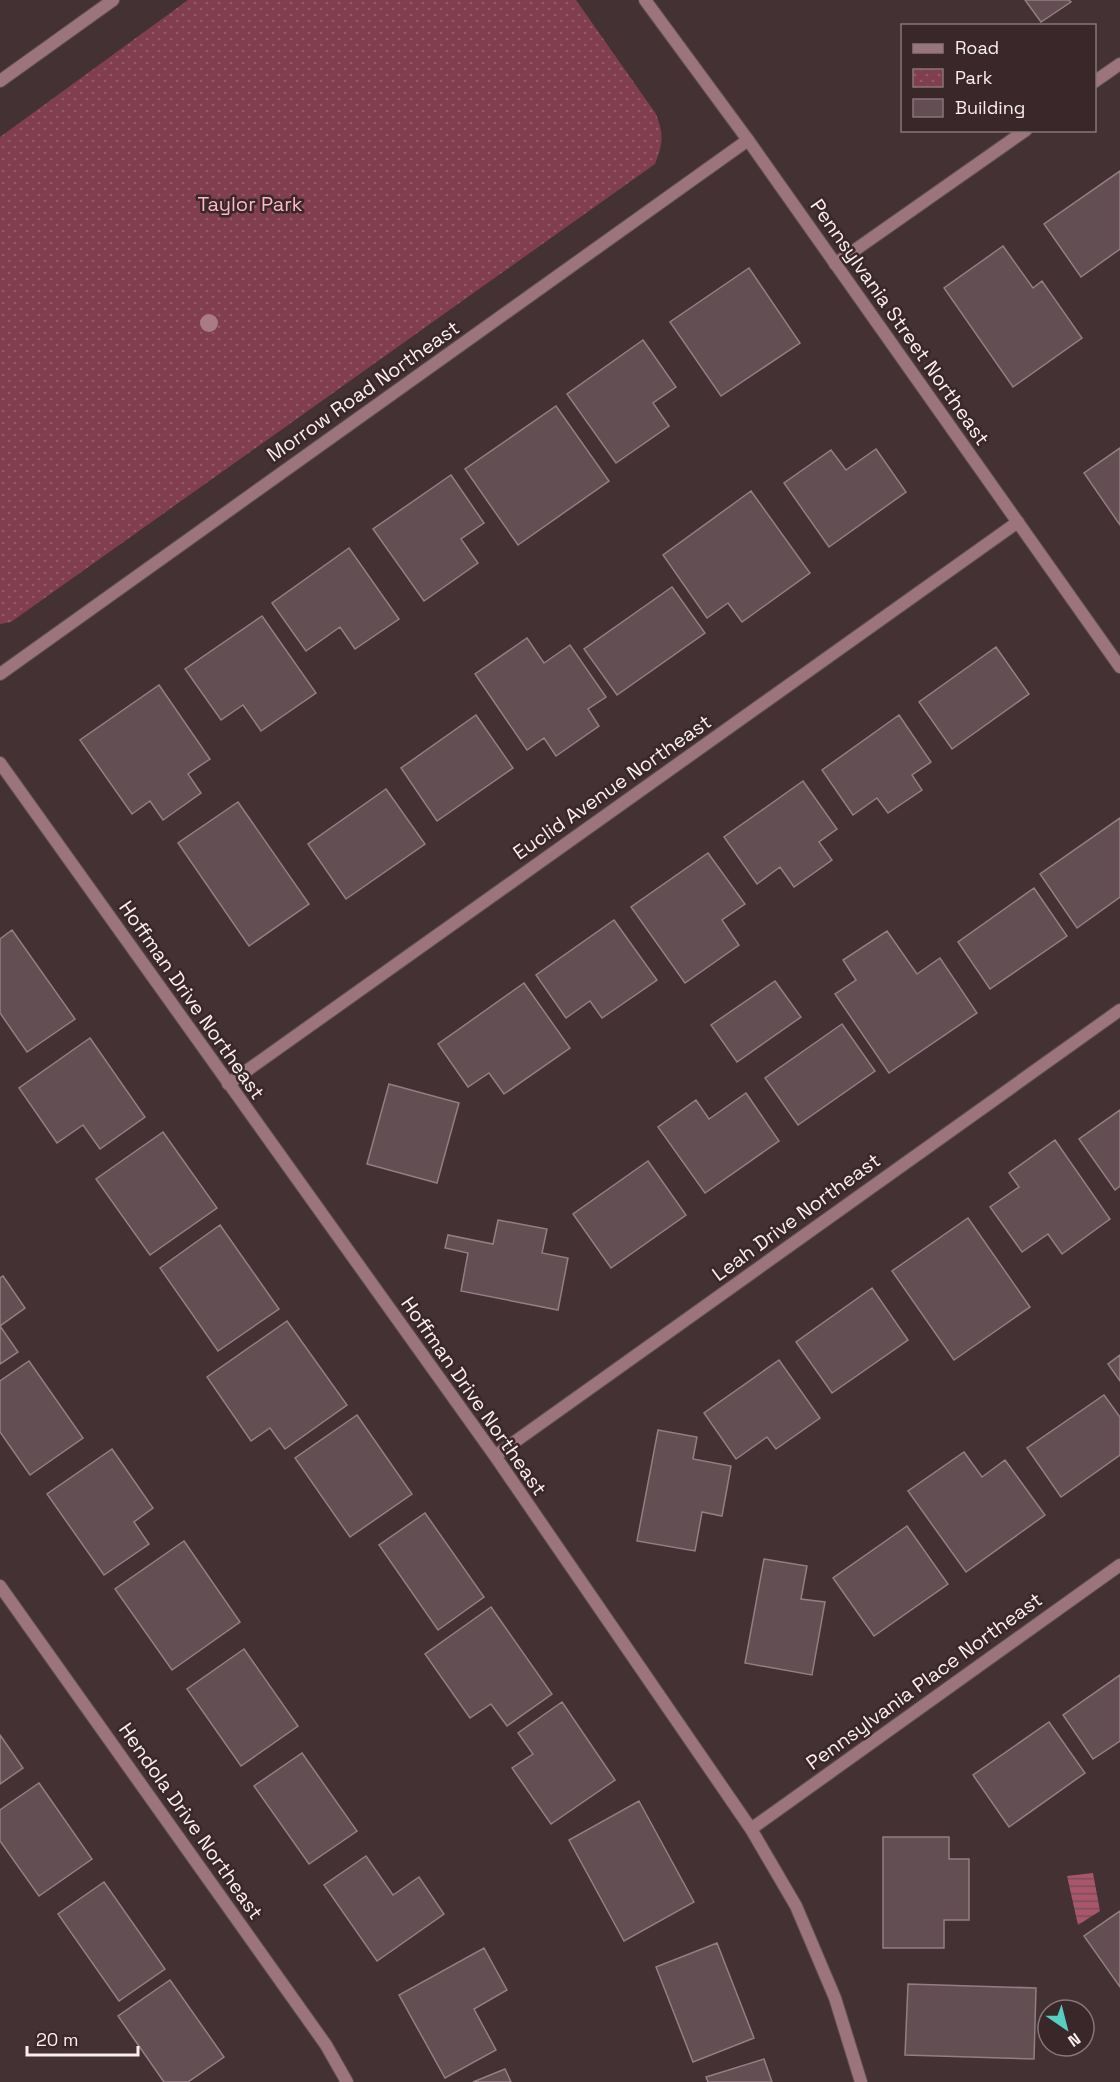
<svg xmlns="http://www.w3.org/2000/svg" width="1120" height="2082" font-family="'Space Grotesk',sans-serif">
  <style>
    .park { fill: url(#park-dots) }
    .water { fill: url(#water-rules) }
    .building { fill: #634f53; stroke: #947e82; stroke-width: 1.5 }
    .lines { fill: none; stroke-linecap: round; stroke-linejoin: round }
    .minor-casing { stroke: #604f52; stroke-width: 14 }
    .tertiary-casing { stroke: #604f52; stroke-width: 14 }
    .minor { stroke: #9b747c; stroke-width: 12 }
    .tertiary { stroke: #9b747c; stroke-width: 12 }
    .tree { fill: #aa7b83 }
    .labels { text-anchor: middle; stroke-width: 5; stroke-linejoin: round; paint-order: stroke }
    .park-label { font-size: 20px; fill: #feb7c4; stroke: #39272a }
    .street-label { font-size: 20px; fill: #faeef0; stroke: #39272a }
  </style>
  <defs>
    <pattern id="park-dots" width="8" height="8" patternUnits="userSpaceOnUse" patternTransform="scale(1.5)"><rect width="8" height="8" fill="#803e4e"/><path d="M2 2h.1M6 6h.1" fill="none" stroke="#935a68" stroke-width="1.8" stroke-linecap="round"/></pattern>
    <pattern id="water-rules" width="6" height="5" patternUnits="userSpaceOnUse" patternTransform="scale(1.5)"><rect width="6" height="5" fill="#a9566a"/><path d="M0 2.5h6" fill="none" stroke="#7a4e59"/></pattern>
  </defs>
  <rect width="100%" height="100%" fill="#433134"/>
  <!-- park -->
  <path class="park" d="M188,0H576L656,114C664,135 663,143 655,164L11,622L0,624V137Z"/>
  <!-- water -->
  <path class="water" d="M1093,1873L1100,1911L1078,1925L1067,1876Z"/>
  <!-- building -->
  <path class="building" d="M1025,0H1069L1071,2L1041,22Z
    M1120,171V249L1081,277L1044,224Z
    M1003,246L1033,288L1042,281L1082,338L1013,387L944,288Z
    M749,268L800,343L721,396L670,322Z
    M643,340L676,387L653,403L669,426L616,463L567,394Z
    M556,406L609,481L518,545L465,469Z
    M1120,448V525L1084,473Z
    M876,449L906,492L829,547L784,483L831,450L846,470Z
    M451,475L484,523L461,539L478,563L424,601L373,529Z
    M751,491L810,573L742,622L728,603L707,618L663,555Z
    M349,548L399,619L355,649L340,627L306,651L272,603Z
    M672,587L705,633L617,695L584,649Z
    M262,616L316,693L261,731L243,705L221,720L185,669Z
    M527,638L544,663L570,645L606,697L588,709L599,726L556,756L544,738L527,750L475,674Z
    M996,647L1029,694L952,749L919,702Z
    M159,685L210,759L188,774L201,793L163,820L150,801L132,814L80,740Z
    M476,715L513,768L437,821L401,768Z
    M899,715L931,762L912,775L922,790L888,813L877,798L853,815L822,770Z
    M803,781L837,829L819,842L832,860L794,887L780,867L757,884L724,837Z
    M386,789L425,844L346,899L308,844Z
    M238,802L309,904L249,946L178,843Z
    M1120,818V897L1077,928L1040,874Z
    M708,853L745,904L722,920L739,945L685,983L631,907Z
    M1034,888L1067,936L990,989L958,942Z
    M614,920L657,980L602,1018L590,1001L566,1018L536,975Z
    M12,930L75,1019L27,1052L0,1013V939Z
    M887,931L917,974L940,958L977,1013L889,1073L835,994L856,980L843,960Z
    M775,981L801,1017L737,1062L711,1025Z
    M524,983L570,1048L504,1094L489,1073L468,1087L438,1044Z
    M842,1024L875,1071L798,1125L765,1078Z
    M90,1038L145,1117L100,1149L83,1125L57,1143L19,1088Z
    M389,1084L459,1103L437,1183L367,1164Z
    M746,1093L779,1141L705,1193L658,1127L696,1100L709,1119Z
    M1120,1110V1186L1115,1190L1079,1139Z
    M163,1132L217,1208L150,1255L96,1179Z
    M1055,1140L1110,1219L1062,1254L1048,1234L1022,1252L990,1207L1019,1187L1009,1173Z
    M648,1161L686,1215L611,1268L573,1214Z
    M968,1218L1030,1307L954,1360L892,1271Z
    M498,1220L547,1229L542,1253L568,1258L558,1310L461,1291L468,1253L445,1248L448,1235L493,1244Z
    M220,1225L279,1309L218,1351L160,1268Z
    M3,1276L25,1308L0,1326V1278Z
    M872,1288L908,1340L832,1393L796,1342Z
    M287,1321L347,1405L285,1449L270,1428L251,1441L207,1377Z
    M0,1326L18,1352L0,1364Z
    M1120,1355V1381L1108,1364Z
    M779,1360L820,1418L776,1449L767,1437L736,1459L704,1413Z
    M29,1361L83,1438L30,1475L0,1432V1381Z
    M1104,1395L1120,1417V1455L1061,1497L1027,1448Z
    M357,1415L412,1494L350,1537L295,1458Z
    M658,1430L697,1437L693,1459L731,1466L722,1516L702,1512L695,1551L637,1541Z
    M112,1449L153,1508L134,1522L149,1544L104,1575L47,1494Z
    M964,1452L982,1477L1005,1460L1045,1515L966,1572L908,1491Z
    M425,1513L484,1597L438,1630L379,1545Z
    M907,1526L948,1584L874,1636L833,1578Z
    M184,1541L240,1622L172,1670L115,1589Z
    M764,1559L807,1566L801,1599L825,1602L812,1675L745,1663Z
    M491,1607L552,1694L507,1726L491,1704L470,1718L425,1654Z
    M244,1649L298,1726L241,1766L187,1689Z
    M1120,1675V1741L1093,1759L1063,1715Z
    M562,1702L615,1780L551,1824L512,1768L533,1754L518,1733Z
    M1049,1722L1085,1773L1009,1827L973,1775Z
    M0,1735L23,1768L0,1784Z
    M302,1753L357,1831L309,1864L254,1786Z
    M39,1783L92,1859L39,1896L0,1841V1810Z
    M639,1801L694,1902L624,1941L569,1840Z
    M883,1837H949V1859H969V1920H944V1948H883Z
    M366,1856L393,1895L419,1877L444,1914L377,1961L324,1885Z
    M104,1882L165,1969L119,2001L58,1914Z
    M1120,1911V1987L1084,1936Z
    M717,1943L754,2038L693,2062L656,1967Z
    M484,1948L507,1990L474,2009L496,2050L445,2078L399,1995Z
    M170,1980L224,2057L188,2082H164L118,2016Z
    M908,1984L1036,1988L1034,2059L905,2055Z
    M764,2059L772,2082H708L706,2077Z
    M505,2069L511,2082H473Z"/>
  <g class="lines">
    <!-- minor casing -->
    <g class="minor-casing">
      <path id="minor" d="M1094,82L1120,64
        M835,264L1026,130
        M0,674L748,140
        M0,763L495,1456L751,1829L796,1906L835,1998L861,2082
        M228,1084L1018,522
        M495,1456L1120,1010
        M0,1586L326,2045L347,2082
        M751,1829L1120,1565"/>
    </g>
    <!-- tertiary casing -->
    <g class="tertiary-casing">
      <path id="tertiary" d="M645,0L748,140L1120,667
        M0,81L113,0"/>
    </g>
    <!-- minor -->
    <use href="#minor" class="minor"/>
    <!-- tertiary -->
    <use href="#tertiary" class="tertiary"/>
  </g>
  <!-- trees -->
  <circle class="tree" cx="209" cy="323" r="9"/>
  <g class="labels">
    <!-- park labels -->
    <g class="park-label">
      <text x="250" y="211">Taylor Park</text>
    </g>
    <!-- street labels -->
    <g class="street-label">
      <text transform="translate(900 322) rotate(55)" y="7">Pennsylvania Street Northeast</text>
      <text transform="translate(363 391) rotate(-35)" y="7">Morrow Road Northeast</text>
      <text transform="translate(612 787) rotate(-35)" y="7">Euclid Avenue Northeast</text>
      <text transform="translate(192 1000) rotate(55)" y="7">Hoffman Drive Northeast</text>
      <text transform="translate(796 1217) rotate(-36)" y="7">Leah Drive Northeast</text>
      <text transform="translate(474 1396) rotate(55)" y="7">Hoffman Drive Northeast</text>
      <text transform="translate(924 1681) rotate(-36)" y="7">Pennsylvania Place Northeast</text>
      <text transform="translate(191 1821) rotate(55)" y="7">Hendola Drive Northeast</text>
    </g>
  </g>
  <!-- legend -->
  <rect x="901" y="24" width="195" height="108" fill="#39272a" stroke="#867779" stroke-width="1.5"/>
  <rect x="913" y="44" width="30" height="9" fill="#9b747c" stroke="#867779" stroke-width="1.5"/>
  <text x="955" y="54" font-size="18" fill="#faeef0">Road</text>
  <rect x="913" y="69" width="30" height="18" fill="url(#park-dots)" stroke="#867779" stroke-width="1.5"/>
  <text x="955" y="84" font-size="18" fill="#faeef0">Park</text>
  <rect x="913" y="99" width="30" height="18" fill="#634f53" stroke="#867779" stroke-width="1.5"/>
  <text x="955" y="114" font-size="18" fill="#faeef0">Building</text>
  <!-- north arrow -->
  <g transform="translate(1066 2028) rotate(145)"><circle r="28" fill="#39272a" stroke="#867779" stroke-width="1.5"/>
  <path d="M0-4.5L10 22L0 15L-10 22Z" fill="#57cec2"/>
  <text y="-9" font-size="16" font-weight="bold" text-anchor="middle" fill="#faeef0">N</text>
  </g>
  <!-- scale -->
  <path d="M27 2046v9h111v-9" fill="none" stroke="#faeef0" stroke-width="3"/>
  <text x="36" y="2046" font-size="18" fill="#faeef0" stroke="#39272a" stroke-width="4.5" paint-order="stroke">20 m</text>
</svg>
